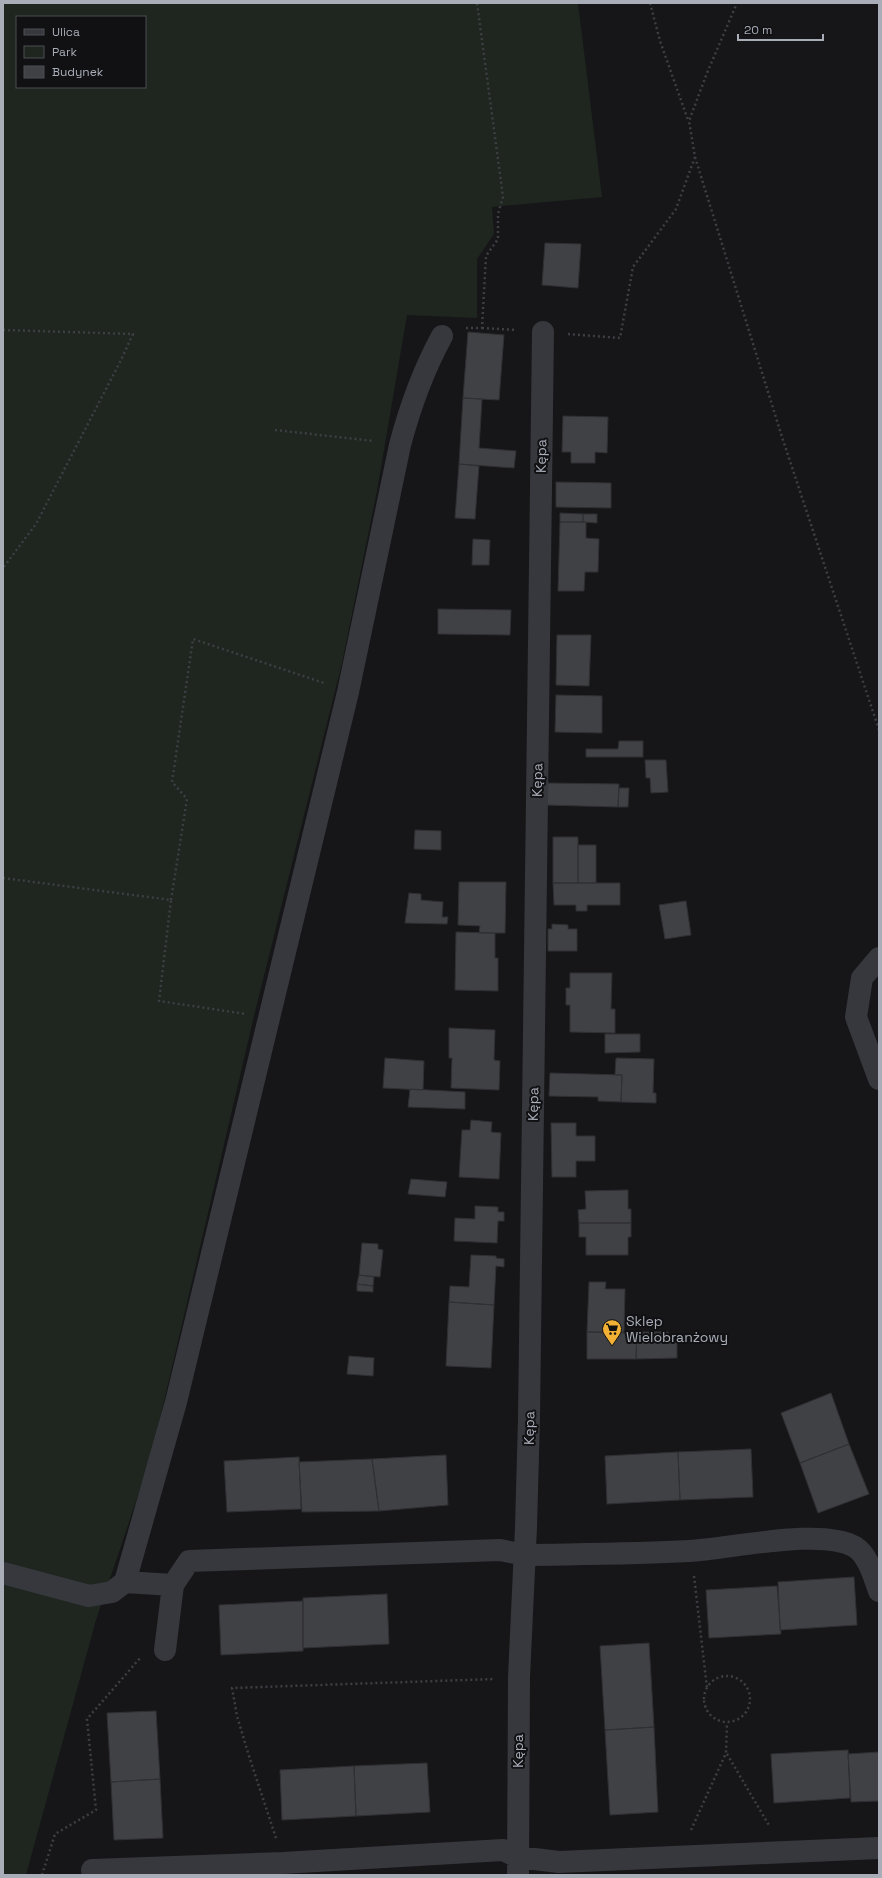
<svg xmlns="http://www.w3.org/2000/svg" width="882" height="1878" font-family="'Space Grotesk',sans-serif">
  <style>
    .green { fill: #1e261f; fill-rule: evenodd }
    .building { fill: #404145; stroke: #303034 }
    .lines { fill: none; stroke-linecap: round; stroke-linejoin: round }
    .path { stroke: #3d3f44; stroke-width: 2.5; stroke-dasharray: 2 3; stroke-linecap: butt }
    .minor { stroke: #37383d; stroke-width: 22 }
    .labels { text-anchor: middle; stroke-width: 4; stroke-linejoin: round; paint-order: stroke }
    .street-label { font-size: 14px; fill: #a8adb8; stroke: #111113 }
    .poi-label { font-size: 14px; fill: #a8adb8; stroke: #111113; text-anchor: start }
  </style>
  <rect width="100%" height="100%" fill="#161618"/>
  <!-- green -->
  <path class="green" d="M3,3H578L602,197L492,207L494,234L477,259V318L407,315L377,491L342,663L254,1016L151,1457L96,1620L26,1875H3ZM17,17H145V87H17Z"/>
  <!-- building -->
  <path class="building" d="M545,243L581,244L578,288L542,285Z
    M468,332L504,335L499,400L463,398Z
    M463,398L482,399L479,448L516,451L514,468L459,464Z
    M563,416L608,417L607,453L595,452V463H571V452H562Z
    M459,464L479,466L475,519L455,518Z
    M556,482L611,483V508L556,507Z
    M560,513L583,514V522H560Z
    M583,514H597V523L583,522Z
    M560,522H586V538L599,539L598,572H585L584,591H558Z
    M473,539L490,540L489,565H472Z
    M438,609L511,610L510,635L438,634Z
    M557,635H591L589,686L556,685Z
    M556,695L602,696V733L555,732Z
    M619,741H643V757H586V749H618Z
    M645,760H666L668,792L651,793L650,778H646Z
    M546,783L619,784L618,807L546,805Z
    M619,788H629L628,807H618Z
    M415,830L441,831V850L414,849Z
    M553,837H578V883H553Z
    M578,845H596V883H578Z
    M459,882H506L505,933H479L480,926L458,925Z
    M553,883H620V905H587V911H576V905H554Z
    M409,893L421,894V900L443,902L442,917H448L447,924L405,923Z
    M686,901L691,935L665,939L659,905Z
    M552,924L568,925V929H577V951H548V929H552Z
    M456,932L495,933V958H498V991L455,990Z
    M570,973H612L611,1009H615V1033L570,1032V1005H566V988H570Z
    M449,1028L495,1030L494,1060L500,1061L499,1090L451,1088L452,1058H449Z
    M605,1034H640V1052L605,1053Z
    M385,1058L424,1061L423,1090L383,1088Z
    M616,1058L654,1059L653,1093H656V1103L621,1102L622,1075H615Z
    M550,1073L622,1075L621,1102L598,1101V1097L549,1096Z
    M410,1089L465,1092V1109L408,1107Z
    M471,1120L492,1122L491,1132L501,1133L499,1179L459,1177L462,1130H470Z
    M551,1123H576V1136H595V1161H576V1177H552Z
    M411,1179L447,1182L445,1197L408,1194Z
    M628,1190V1209H631V1223H579L578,1210L586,1209L585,1191Z
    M475,1206L498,1207V1212H504V1221H498L497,1243L454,1241L455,1218L475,1219Z
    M579,1223H631V1237H628V1255H586V1237H579Z
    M362,1243L378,1244V1249L383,1250L380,1277L359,1275Z
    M471,1255L496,1256V1258L504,1259V1267L496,1266L494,1305L449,1302L450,1286L469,1287Z
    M359,1275L374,1277L373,1286L357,1284Z
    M589,1282H606L605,1289H625L624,1332H587Z
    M357,1284L373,1286V1292L357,1291Z
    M449,1302L494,1305L491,1368L446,1366Z
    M587,1332L637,1333L636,1359H587Z
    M637,1332H668L669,1342H677V1358L636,1359Z
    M349,1356L374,1358L373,1376L347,1374Z
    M831,1393L849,1444L800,1463L781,1413Z
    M849,1444L869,1494L818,1513L800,1463Z
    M751,1449L753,1497L680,1500L678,1452Z
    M678,1452L680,1500L607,1504L605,1456Z
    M446,1455L448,1505L379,1511L372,1459Z
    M299,1457L301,1509L227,1512L224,1461Z
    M372,1459L379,1511L302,1512L299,1462Z
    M854,1577L857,1625L780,1630L778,1582Z
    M777,1586L781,1634L709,1638L706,1590Z
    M387,1594L389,1644L303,1648V1598Z
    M303,1601V1651L221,1655L219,1605Z
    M649,1643L654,1727L605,1730L600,1646Z
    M156,1711L160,1779L111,1782L107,1713Z
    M654,1727L658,1812L610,1815L605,1730Z
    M848,1750L850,1798L774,1803L771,1754Z
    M879,1752V1801L851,1802L848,1754Z
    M427,1763L430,1812L356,1816L354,1766Z
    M354,1766L356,1816L282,1820L280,1770Z
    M160,1779L163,1838L114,1840L111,1782Z"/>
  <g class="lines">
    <!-- path -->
    <path class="path" d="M650,3L660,41L688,120
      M695,157L782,437L879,730
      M466,328H482L486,256L498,239V214L503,197L477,3
      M482,328L517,330
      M3,330L133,334L121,360L36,524L3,568
      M568,334L620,338L633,267L676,209L695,157L689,121L707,73L737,3
      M275,430L374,441
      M3,878L171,900L159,1001L245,1014
      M171,900L187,799L172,782L193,639L324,683
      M694,1576L707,1688
      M704 1699a23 23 0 1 1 46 0a23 23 0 1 1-46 0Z
      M727,1754L770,1827
      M691,1830L726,1753L727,1723
      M276,1838L249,1756L237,1716L232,1688L494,1679
      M42,1875L55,1834L96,1810L87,1719L141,1657"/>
    <!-- minor -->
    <path class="minor" d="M879,958L862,978L856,1017L879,1079
      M3,1573L89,1596L112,1592L125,1582L176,1402L348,692L400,445C410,407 423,371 442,336
      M125,1582L173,1585
      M165,1650L173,1585L189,1561L500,1550L525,1555C580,1554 635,1554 689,1551C729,1549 822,1527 855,1547C868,1555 874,1577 879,1591
      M92,1870L283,1863L503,1850L518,1857L559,1862L879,1848
      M518,1875L519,1677L526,1527L529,1418L543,332"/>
  </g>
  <!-- icons -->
  <defs>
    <g id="supermarket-pin" transform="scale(1)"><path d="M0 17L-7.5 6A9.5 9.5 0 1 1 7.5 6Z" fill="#f2b134" stroke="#111113"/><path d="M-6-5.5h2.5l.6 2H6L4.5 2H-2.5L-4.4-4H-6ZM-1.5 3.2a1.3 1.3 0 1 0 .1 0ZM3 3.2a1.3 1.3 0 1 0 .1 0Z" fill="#111"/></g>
  </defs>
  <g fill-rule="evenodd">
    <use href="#supermarket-pin" x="612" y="1329"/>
  </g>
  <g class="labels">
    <!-- street labels -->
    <g class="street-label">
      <text transform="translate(541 456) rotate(-89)" y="5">Kępa</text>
      <text transform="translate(537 780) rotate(-89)" y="5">Kępa</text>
      <text transform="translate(533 1104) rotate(-89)" y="5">Kępa</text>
      <text transform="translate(529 1428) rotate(-89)" y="5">Kępa</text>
      <text transform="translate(518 1751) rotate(-90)" y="5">Kępa</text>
    </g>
    <!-- poi labels -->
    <g class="poi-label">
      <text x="626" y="1326">Sklep<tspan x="626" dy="16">Wielobranżowy</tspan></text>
    </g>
  </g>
  <!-- border -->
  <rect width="882" height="1878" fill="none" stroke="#a8adb8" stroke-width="8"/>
  <!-- legend -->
  <rect x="16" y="16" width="130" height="72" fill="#111113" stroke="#4d4f55"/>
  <rect x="24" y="29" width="20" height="6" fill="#37383d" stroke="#4d4f55"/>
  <text x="52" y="36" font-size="12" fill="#a8adb8">Ulica</text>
  <rect x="24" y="46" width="20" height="12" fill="#1e261f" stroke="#4d4f55"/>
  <text x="52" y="56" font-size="12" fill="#a8adb8">Park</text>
  <rect x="24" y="66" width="20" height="12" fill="#404145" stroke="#4d4f55"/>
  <text x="52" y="76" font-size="12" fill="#a8adb8">Budynek</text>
  <!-- scale -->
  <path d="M738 34v6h85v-6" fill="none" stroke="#a8adb8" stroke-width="2"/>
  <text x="744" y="34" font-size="12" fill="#a8adb8" stroke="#111113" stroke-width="3" paint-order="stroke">20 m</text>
</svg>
